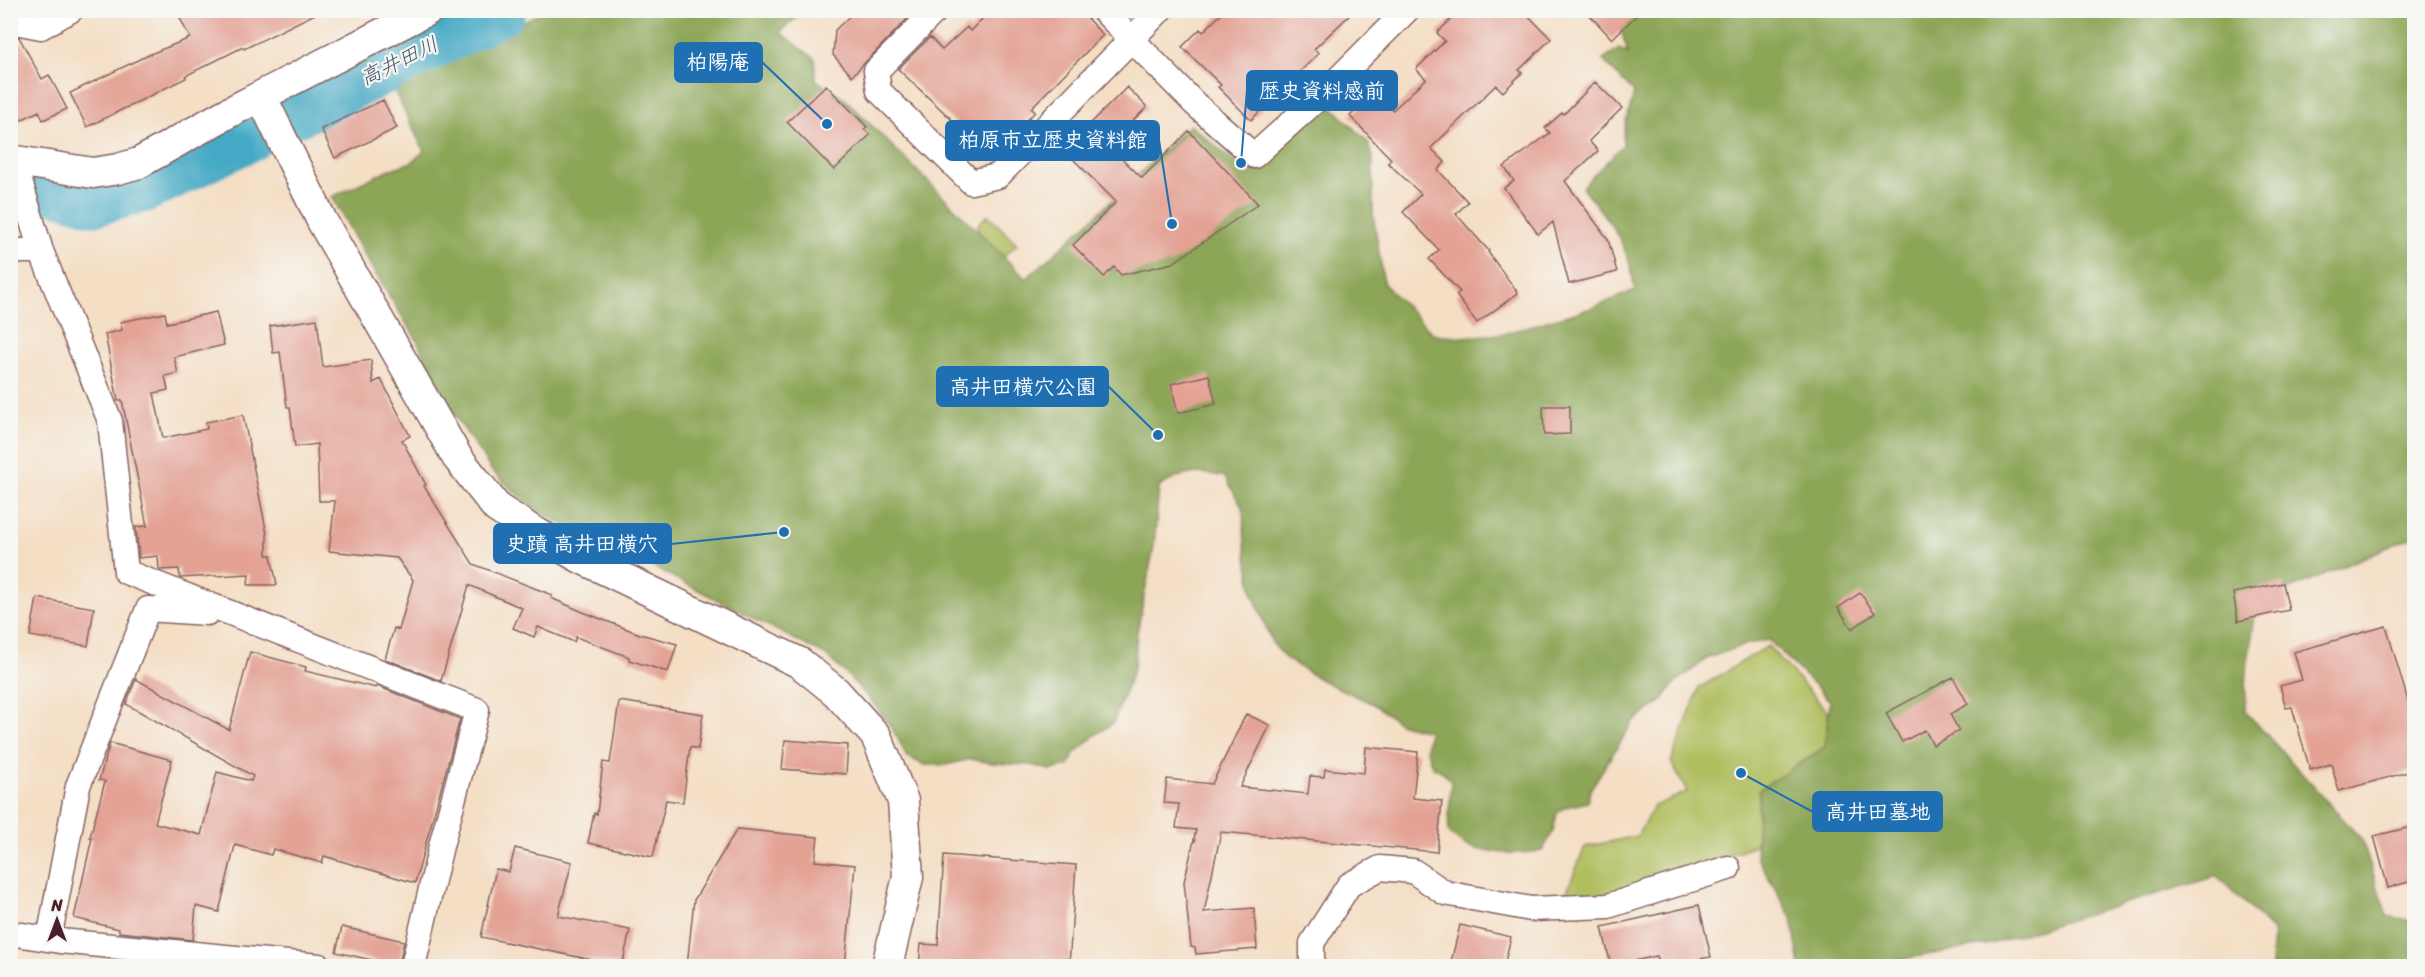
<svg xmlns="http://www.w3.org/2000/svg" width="2425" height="977" font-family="Sriracha,'Klee One',sans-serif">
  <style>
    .green { fill: #b1be60; stroke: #7e6e46; stroke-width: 1.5 }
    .forest { fill: #8ca556; stroke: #6b6240; stroke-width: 1.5 }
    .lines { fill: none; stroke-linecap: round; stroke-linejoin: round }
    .river { stroke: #45a9c5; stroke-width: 52 }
    .building { fill: #e3a294 }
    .minor-casing { stroke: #866261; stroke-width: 27 }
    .tertiary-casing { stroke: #866261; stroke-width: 33 }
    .minor { stroke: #fff; stroke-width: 24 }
    .tertiary { stroke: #fff; stroke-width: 30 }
    .rail { stroke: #4a1f2b; stroke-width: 4.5 }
    .labels { text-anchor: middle; stroke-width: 4.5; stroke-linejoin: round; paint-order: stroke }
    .water-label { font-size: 21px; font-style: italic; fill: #485669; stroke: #f6f6f2 }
    .leader { fill: none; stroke: #1f6fb2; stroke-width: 2 }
    .callout-dot { fill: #1f6fb2; stroke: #f6f6f2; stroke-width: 2 }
    .callout { fill: #1f6fb2; stroke: #1f6fb2; stroke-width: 2 }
    .callout-label { font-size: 21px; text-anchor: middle; font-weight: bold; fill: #fff }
  </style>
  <rect width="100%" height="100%" fill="#f6f6f2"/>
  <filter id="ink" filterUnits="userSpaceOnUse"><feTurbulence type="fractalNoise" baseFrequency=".0167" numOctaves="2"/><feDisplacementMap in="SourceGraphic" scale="12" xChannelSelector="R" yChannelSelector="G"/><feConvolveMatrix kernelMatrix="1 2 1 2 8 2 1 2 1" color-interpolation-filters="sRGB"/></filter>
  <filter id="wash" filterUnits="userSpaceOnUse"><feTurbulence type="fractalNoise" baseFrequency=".008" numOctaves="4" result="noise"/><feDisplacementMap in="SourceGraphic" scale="24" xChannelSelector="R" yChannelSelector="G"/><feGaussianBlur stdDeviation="1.35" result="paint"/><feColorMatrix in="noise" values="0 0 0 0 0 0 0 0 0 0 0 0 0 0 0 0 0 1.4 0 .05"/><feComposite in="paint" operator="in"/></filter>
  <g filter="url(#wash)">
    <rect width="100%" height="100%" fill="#f4dec4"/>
    <!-- green -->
    <path class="green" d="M988,215L1017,244L996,264L978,245V224Z
      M1768,646L1860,747L1765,841L1610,901L1564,898L1585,847L1637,836L1654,806L1687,792L1671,762L1699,688Z"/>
    <!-- forest -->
    <path class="forest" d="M543,11H804L780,32L815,59L816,80L846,100L1026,279L1089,222L1190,125L1234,161L1247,177L1289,137L1330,105L1368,142L1373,157V213L1384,284L1433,334L1462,337L1503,334L1595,307L1635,290C1628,240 1612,226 1582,187L1623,145C1622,126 1630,112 1634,93L1603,60L1619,49L1628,53L1621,30L1624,11H2414V536L2257,603L2247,668L2245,711L2362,840L2387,916L2414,921V966H2271L2273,931L2217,876L1990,944L1863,966H1800L1792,919L1756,855L1759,790L1825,747L1830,701L1769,640L1747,644L1708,658L1673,685L1662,701L1633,722L1590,790L1588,802L1566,807L1557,813L1553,832L1542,851C1517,854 1491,855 1467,846C1460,844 1454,836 1448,832L1451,781L1443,772L1432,766L1426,749L1429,731L1401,724L1373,704L1321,680L1285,658L1272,642L1253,594L1245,545L1243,509L1225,477C1197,470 1183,472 1159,487L1154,546L1137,633L1134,668L1113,723L1094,736L1074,754L1069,766L1050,770L1032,765L992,763L971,759L946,765H924L906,756C896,729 871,699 851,679C843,670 835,665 827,656L626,553L599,544L531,507L492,471L456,417L429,368L417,340L372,268L332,197L388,170L412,162L424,151L394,90L429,69L479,46Z"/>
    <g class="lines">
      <!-- river -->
      <path class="river" d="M298,111L500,10
        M47,186L95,200L143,187L250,135"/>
    </g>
    <g id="blocks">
      <!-- building -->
      <path class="building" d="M176,10H323L244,49L243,47L185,76L186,78L87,127L70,93L148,55L190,38Z
        M856,10H906L910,16L852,76L833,55L835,30Z
        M991,10H1079L1103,35L1031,108L1035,112L985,160L962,137L966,133L898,69L930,37L942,50L967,27L970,31Z
        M1225,10H1355L1314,49L1319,53L1251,120L1218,87L1221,85L1182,47L1200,29L1203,32Z
        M1460,10H1523L1551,39L1519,70L1522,73L1503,92L1496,85L1431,148L1445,162L1438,170L1468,202L1456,214L1489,251L1488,252L1518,293L1477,323L1456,295L1460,292L1429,259L1439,250L1403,212L1421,194L1388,163L1391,159L1350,116L1376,92L1393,110L1426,79L1416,69L1445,41L1437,33Z
        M1585,10H1642L1612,39Z
        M10,36L19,37L42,79L49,75L67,109L43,120L39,111L17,122L10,109Z
        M1595,82L1622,108L1589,141L1598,151L1565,181L1608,239L1617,272L1569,284L1553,222L1538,234L1504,188L1514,181L1504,167L1550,133L1545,128L1562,113L1564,114Z
        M826,85L867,127L864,129L870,135L834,170L787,122Z
        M1127,87L1147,107L1108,145L1142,178L1189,131L1258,204L1173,263L1121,275L1114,267L1104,277L1073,245L1116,202L1064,150Z
        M383,100L397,128L335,158L321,129Z
        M216,312L224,345L174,357L178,373L165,376L168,390L154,393L163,438L207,429L206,422L243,415L267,534V555H271L277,585H248L249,574L180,578L179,569L159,570L158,556L139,558L136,527L147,526L122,400L118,401L105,334L122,330L120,322L165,313L167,323Z
        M317,319L323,367L371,360L373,383L381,379L410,436L402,440L426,485L424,486L473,564L552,595L551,598L583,612L640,634L677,644L668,672L629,660V657L576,637L574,642L538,627L534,637L513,628L522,608L469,585L441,681L385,659L394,628L399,630L413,580L397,558L329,551L335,501H319L317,444L295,447L290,407H287L280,352L273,353L270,326Z
        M1209,375L1216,404L1178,413L1171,384Z
        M1543,406H1570V434L1544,435Z
        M2283,583L2289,610L2238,621L2233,593Z
        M1860,593L1875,613L1852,629L1838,608Z
        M37,598L94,608L88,646L30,636Z
        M2386,626L2415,725V770L2339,791L2331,764L2310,770L2292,707L2286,708L2280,686L2302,680L2294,652Z
        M250,652L306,667L305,671L376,688L377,686L460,719L415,883L324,856L322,863L273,849L271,855L235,845L219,912L196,906L193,940L119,932V929L74,918L92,838L90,837L105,781L99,780L110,743L172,760L155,823L201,835L217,772L251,781L253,776L126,704L136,679L229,730Z
        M1953,677L1968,704L1950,714L1959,731L1933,745L1925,730L1902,742L1886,713Z
        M619,701L703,714L698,749L690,747L683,802L666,800L653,857L588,843L594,813L597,814L603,762L610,763Z
        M1246,714L1270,725L1240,787L1308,794L1310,776L1324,777L1325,769L1364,773L1366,747L1418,752L1413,798L1442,801L1437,852L1221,832L1204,912L1254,908L1257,949L1196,954L1195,948L1191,947L1184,882L1194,840L1196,841L1194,839L1196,830L1176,828L1179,804L1164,803L1167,779L1212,784Z
        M785,740L848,745L846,774L782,769Z
        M2415,826V880L2388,888L2374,836Z
        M737,829L818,837L815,861L855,865L845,966H687L694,900Z
        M515,848L572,862L558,916L630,930L622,966L481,937L496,869L509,872Z
        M944,855L1076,865L1069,966H919L921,944L938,945Z
        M1699,905L1711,957L1660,966L1657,956L1611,966L1602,927Z
        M1460,925L1511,937L1504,966H1450Z
        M342,927L404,941L399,966L336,952Z"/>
    </g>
  </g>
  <g filter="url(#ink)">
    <use href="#blocks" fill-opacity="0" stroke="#866261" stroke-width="1.5"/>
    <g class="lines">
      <!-- minor casing -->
      <g class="minor-casing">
        <path id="minor" d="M936,10L876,71L879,91L971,182L998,176L1160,10
          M1103,10L1195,104L1254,156L1325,92L1407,10
          M10,21L41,27L71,10
          M14,162L41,251L110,421L126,572L477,710L441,846L413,966
          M10,251H41
          M10,933L60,941L319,966
          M49,939L78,786L148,609L207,613
          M1312,966V943L1349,885L1380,868L1413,871L1445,893L1531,909L1608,906L1728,868"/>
      </g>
      <!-- tertiary casing -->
      <g class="tertiary-casing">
        <path id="tertiary" d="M261,96L322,221L457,457L497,508L531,530L581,558L800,663L836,692L876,736L903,801L908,877L887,966
          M10,160L93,173L118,169L139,163L226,114L428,10"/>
      </g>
      <!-- minor -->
      <use href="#minor" class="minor"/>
      <!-- tertiary -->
      <use href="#tertiary" class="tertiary"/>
      <!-- rail -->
      <path class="rail" d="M10,964L35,966"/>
    </g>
  </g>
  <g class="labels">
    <!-- water labels -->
    <g class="water-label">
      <text transform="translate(399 61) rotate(-26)" y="7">高井田川</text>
    </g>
  </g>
  <!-- callouts -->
  <path class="leader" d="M827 124L762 62M1241 163L1247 90M1172 224L1159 140M1158 435L1108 386M784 532L671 544M1741 773L1813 812"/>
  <g class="callout-dot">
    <circle cx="827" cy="124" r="6"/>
    <circle cx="1241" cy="163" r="6"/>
    <circle cx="1172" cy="224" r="6"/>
    <circle cx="1158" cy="435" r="6"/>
    <circle cx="784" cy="532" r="6"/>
    <circle cx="1741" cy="773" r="6"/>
  </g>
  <g class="callout">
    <rect x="675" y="43" width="87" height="39" rx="6"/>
    <rect x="1247" y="71" width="150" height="39" rx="6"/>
    <rect x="946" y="121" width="213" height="39" rx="6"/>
    <rect x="937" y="367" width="171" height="39" rx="6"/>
    <rect x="494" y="524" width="177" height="39" rx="6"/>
    <rect x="1813" y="792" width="129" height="39" rx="6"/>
  </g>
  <g class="callout-label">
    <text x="718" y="69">柏陽庵</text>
    <text x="1322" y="98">歴史資料感前</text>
    <text x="1053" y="147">柏原市立歴史資料館</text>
    <text x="1023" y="394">高井田横穴公園</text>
    <text x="582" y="551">史蹟 高井田横穴</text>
    <text x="1878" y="819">高井田墓地</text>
  </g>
  <!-- margin -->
  <rect width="2425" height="977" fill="none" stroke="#f6f6f2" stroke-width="36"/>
  <!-- north arrow -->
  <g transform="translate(57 920)" stroke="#f6f6f2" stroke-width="4.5" paint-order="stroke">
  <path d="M0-4.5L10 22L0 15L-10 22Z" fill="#4a1f2b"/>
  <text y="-9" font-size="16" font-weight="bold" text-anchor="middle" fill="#4a1f2b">N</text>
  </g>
</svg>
